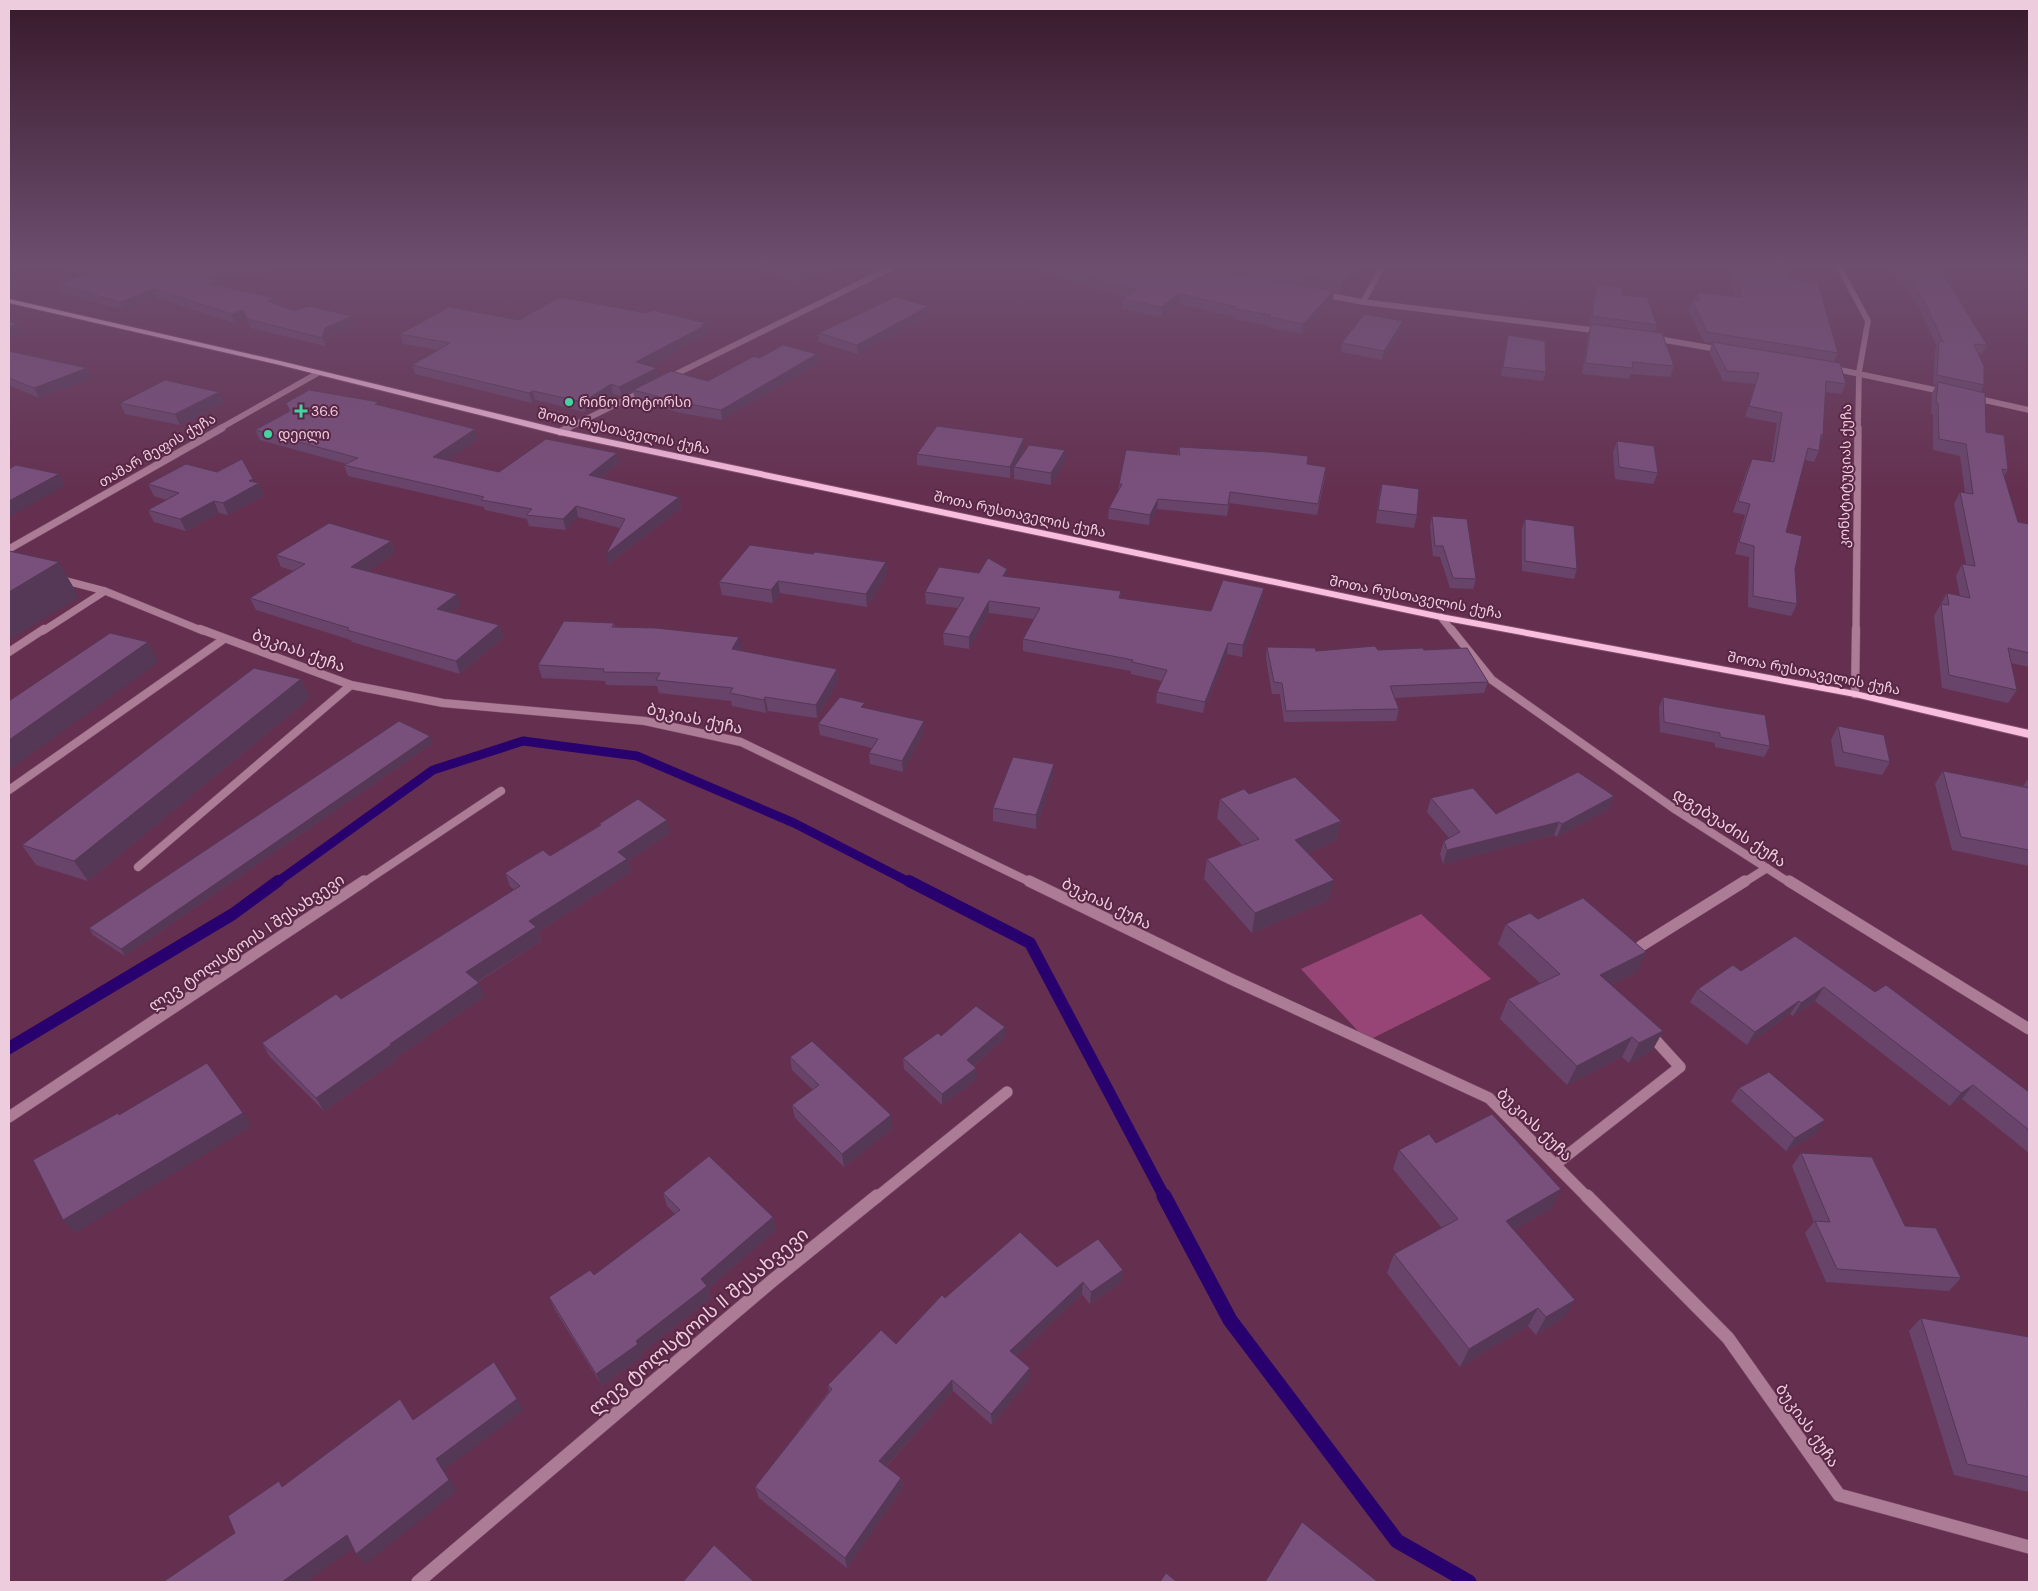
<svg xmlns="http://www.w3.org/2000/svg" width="2038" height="1591" font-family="'DM Sans','Noto Sans Georgian',sans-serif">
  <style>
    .green { fill: #964576 }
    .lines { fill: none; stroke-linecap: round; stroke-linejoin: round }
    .stream-far2 { stroke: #28016e; stroke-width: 9 }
    .stream-far1 { stroke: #28016e; stroke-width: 12 }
    .stream { stroke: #28016e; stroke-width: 15 }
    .minor-far4-casing { stroke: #804f6c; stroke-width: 6 }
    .minor-far3-casing { stroke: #804f6c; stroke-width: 8 }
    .minor-far2-casing { stroke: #804f6c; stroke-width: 9 }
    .minor-far1-casing { stroke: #804f6c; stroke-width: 12 }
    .minor-casing { stroke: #804f6c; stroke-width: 14 }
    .major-casing { stroke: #804f6c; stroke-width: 2 }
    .minor-far4 { stroke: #ac7b96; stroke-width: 5.5 }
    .minor-far3 { stroke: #ac7b96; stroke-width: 7 }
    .minor-far2 { stroke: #ac7b96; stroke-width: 8 }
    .minor-far1 { stroke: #ac7b96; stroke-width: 11 }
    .minor { stroke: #ac7b96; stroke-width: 13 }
    .major { fill: #f9bdde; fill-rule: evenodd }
    .wall { fill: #68446a }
    .shaded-wall { fill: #553756 }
    .building { fill: #794f7b; stroke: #553756 }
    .poi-dot { fill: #42d4a1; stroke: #592645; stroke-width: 2 }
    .labels { text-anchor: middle; stroke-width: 4; stroke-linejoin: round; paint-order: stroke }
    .far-poi-label { font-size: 14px; fill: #edccdd; stroke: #592645; text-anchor: start }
    .far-street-label { font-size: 14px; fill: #edccdd; stroke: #592645 }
    .street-label { font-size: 16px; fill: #edccdd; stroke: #592645 }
    .near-street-label { font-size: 19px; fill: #edccdd; stroke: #592645 }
  </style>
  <rect width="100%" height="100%" fill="#653050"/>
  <!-- green -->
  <path class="green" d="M1421,914L1491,979L1367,1041L1301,969Z"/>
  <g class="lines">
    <!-- stream-far2 -->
    <path class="stream-far2" d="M276,883L433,770L523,741L637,756L794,823L911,883"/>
    <!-- stream-far1 -->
    <path class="stream-far1" d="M909,881L1030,943L1165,1198
      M9,1048L233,914L278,881"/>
    <!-- stream -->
    <path class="stream" d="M1164,1196L1230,1320L1397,1541L1469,1582"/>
    <!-- minor-far4 casing -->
    <g class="minor-far4-casing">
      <path id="minor-far4" d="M1839,267L1868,321L1859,372L1858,429
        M1321,294L1363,302L1601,331
        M1363,302L1382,267
        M1653,338L1722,350
        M1831,368L1945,392
        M668,378L893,267
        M1975,398L2029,410
        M219,429L318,373
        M566,429L643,391"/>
    </g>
    <!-- minor-far3 casing -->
    <g class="minor-far3-casing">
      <path id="minor-far3" d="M560,432L568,428
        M9,549L222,428
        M59,579L105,591L203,631
        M1441,617L1452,631
        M43,631L105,591
        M1856,631L1858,428"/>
    </g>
    <!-- minor-far2 casing -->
    <g class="minor-far2-casing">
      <path id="minor-far2" d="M200,629L351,685L443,703L645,721L741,742L1032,883
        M1451,629L1492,680L1676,810L1790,883
        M9,652L44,629
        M1855,694L1856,629
        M9,790L224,639
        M138,867L351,685
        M363,883L501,791
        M1743,883L1767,868"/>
    </g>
    <!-- minor-far1 casing -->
    <g class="minor-far1-casing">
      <path id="minor-far1" d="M1029,881L1231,979L1489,1098L1588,1198
        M1789,881L2029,1029
        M1641,946L1745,881
        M9,1117L364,881
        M1556,1164L1680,1067L1649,1033
        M876,1198L1007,1092"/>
    </g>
    <!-- minor casing -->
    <g class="minor-casing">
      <path id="minor" d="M1587,1196L1728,1338L1839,1495L2029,1547
        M418,1582L772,1281L877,1196"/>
    </g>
    <!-- major casing -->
    <g class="major-casing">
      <path id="major" d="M9,299L280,361L560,429L1441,614L1855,691L2029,730V738L1855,697L1441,620L560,435L280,365L9,303Z"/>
    </g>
    <!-- minor-far4 -->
    <use href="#minor-far4" class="minor-far4"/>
    <!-- minor-far3 -->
    <use href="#minor-far3" class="minor-far3"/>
    <!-- minor-far2 -->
    <use href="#minor-far2" class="minor-far2"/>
    <!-- minor-far1 -->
    <use href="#minor-far1" class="minor-far1"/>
    <!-- minor -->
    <use href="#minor" class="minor"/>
    <!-- major -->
    <use href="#major" class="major"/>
  </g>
  <!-- wall -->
  <path class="wall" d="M48,267H288L219,283L220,286L275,298L277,304L294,311L352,316L355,325L328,337L325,346L251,328L247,319L235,323L157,298L124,310L62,293L58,284L84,274Z
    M764,267H835L803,283L765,274Z
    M1026,267H1365L1360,274H1358L1340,293L1334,292L1332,301L1302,334L1267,327L1268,325L1234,319V317L1180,304L1174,306L1161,317L1122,309V299L1126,297L1098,290Z
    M1728,267H1787L1793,280L1838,353L1834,362L1846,384L1841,394L1825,392L1823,435L1820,443L1819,451L1814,462L1805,460L1786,532L1795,569L1797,604L1791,616L1748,607L1749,557L1735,554L1745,515L1733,512L1747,470L1752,459L1771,462L1777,423L1745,417L1755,384L1723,381L1709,352L1712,343L1704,342L1688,310L1692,300L1694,301L1697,292L1735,296Z
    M1889,267H1946L1947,270L1944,276L1987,345L1982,354H1978L1984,385L1981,392L1986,432L2008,470L2004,476L2018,522L2029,524V667L2011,663L2017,690L2008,703L1942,688L1934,616L1947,593L1960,596L1956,576L1962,564H1966L1954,504L1960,492L1965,493L1960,456L1933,450V414H1931L1932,393L1936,385L1933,384L1935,350L1937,347L1919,307Z
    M1597,285L1623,295L1657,325L1655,332L1674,366L1670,377L1631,374L1629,379L1582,374L1588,334L1591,325H1589L1594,294Z
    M929,315L858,354L819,342V333Z
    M519,320L708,332L706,333V335L649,366L659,377L708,381L759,358L818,364L722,420L681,413L635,400L633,391L622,396L613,394L585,412L535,400L532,403L415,374L412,365L438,350L403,344L400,334Z
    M1402,330L1382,360L1341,352L1342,343Z
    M1508,335L1546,372L1543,381L1501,376L1506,344Z
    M9,351L87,368L91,378L39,398L9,385Z
    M219,392L224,403L180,425L125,414L120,403Z
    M286,403L380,405L475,429L478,439L447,460L499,472L619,463L601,478L679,497L681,508L608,565L620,528L578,517L566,530L529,526L527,519L485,510L484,507L348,476L344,465L347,464L260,440L255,430L290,412Z
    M1024,438V449L1018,461L1065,450V462L1051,485L1014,479V470L1010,478L917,465V454Z
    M1617,441L1658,473L1653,484L1615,479L1613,453Z
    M1179,447L1307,464L1325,477L1317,515L1229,503L1227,516L1157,509L1149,525L1108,519L1109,508L1118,491L1119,484L1178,454Z
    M254,482L259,483L264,495L228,515L219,513L186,531L154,522L148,510L166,500L154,496L148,484Z
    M1382,484L1417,515L1414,528L1376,523L1379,496Z
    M1432,516L1476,579L1473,589L1450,588L1440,557L1433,556L1430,526Z
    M1525,519L1577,569L1574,579L1522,571V529Z
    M391,541L395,553L368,571L461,606L452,613L499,625L503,638L460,674L352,642L351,640L256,610L250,598L294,571L281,567L276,555Z
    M813,554L886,562L887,575L867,607L780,593L773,603L722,595L719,582Z
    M1007,569V577L1121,591L1120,598L1211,611L1264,588L1262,599L1242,657L1227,654L1203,713L1156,703L1157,692L1162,681L1131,674V671L1023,651V639L1034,619L989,613L969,649L944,645L943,633L958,608L926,604L925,592L979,573Z
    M614,623L615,627L742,650L741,651L837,669L838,682L817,718L768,711L766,713L732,706L731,701L659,693L657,686L606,685L605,681L542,678L538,665Z
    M1267,647L1316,651L1378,650L1488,682L1484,693L1394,698L1399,709L1396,721L1284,722L1280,694H1272L1266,658Z
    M301,679L310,698L88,881L36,865L22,845Z
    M1663,697L1770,746L1764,757L1715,747V743L1660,732L1659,707Z
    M865,708L924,732L903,772L870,764L869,753L872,748L820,735L818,724Z
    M1838,726L1890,762L1882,775L1835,766L1831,740Z
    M433,743L125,956L93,935L89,928Z
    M1943,771L2023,786L2029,778V866L1952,850L1935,784Z
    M1053,777L1036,829L993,821V808Z
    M1249,794L1341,821L1336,841L1308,853L1329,900L1252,933L1204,879L1207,859L1242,845L1217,818L1220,799Z
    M1614,796L1608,810L1557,837L1554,835L1443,864L1440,854L1444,841L1449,838L1427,812L1431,798L1496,814Z
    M599,824L670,833L628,861L631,872L538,932L541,941L478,982L485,996L397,1057L398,1059L324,1111L270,1057L262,1043L341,999L514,890L510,886L505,873L550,856L599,826Z
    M1538,919L1637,972L1611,985L1663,1031L1652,1051L1629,1063L1622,1057L1567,1085L1500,1019L1508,999L1540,983L1498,944L1506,924Z
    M1741,971L1875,992L2029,1092V1153L1962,1099L1950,1106L1815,1001L1793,1016L1790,1014L1747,1045L1690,1002L1698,989Z
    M1005,1027V1038L974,1066L977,1079L942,1105L904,1069L903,1058L941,1036Z
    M790,1057L893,1128L844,1167L795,1118L792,1105L813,1090L792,1070Z
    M1739,1088L1816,1134L1786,1151L1731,1101Z
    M1436,1143L1552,1208L1514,1230L1564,1318L1536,1335L1528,1326L1460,1367L1387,1273L1394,1254L1442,1228L1393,1169L1399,1150Z
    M1801,1153L1905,1226L1961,1278L1949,1291L1826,1282L1805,1233L1814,1222L1792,1166Z
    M663,1193L773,1217L776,1230L708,1289L711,1298L642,1353L643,1356L602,1386L555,1310L549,1297L594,1275L675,1214L667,1206Z
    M1057,1267L1122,1282L1090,1304L1082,1294L1016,1357L1030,1379L992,1425L953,1391L886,1467L901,1478L903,1488L847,1568L759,1498L755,1487L829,1391L828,1385L896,1344L945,1298Z
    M1921,1318L2029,1337V1492L1954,1475L1909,1331Z"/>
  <!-- shaded-wall -->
  <path class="shaded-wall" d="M248,267H288L219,283L222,290L215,292L205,277Z
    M816,267H835L803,283L802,274Z
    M1357,267H1359L1358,274L1340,293L1342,283Z
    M1362,267H1365L1360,274Z
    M154,289L157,298L124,310L120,302Z
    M1334,291L1332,301L1302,334L1303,324Z
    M1181,294L1180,304L1174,306L1161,317L1162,307L1175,296Z
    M275,298L278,307L268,301Z
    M929,306V315L858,354L857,345Z
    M243,310L247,319L235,323L232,314Z
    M352,316L355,325L328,337L325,346L322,338L325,328Z
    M1403,321L1402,330L1382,360L1384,351Z
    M706,323L708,332L706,333V335L638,372L636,362Z
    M17,324L22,333L9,338V327Z
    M817,354L818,364L722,420L721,410Z
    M87,368L91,378L39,398L34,388Z
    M657,368L659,378L633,390V391L622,396L619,387Z
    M611,384L613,394L585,412L583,402Z
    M533,391L535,400L532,403L529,393Z
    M219,392L224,403L180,425L175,414Z
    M475,429L478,439L437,468L433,457Z
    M1024,438V449L1015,468L1014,467V470L1010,478V467Z
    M1065,450V462L1051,485V473Z
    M617,453L619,463L592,485L589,475Z
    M59,474L65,486L9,517V501Z
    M253,479L256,485L259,483L264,495L228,515L223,503L249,481Z
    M679,497L681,508L608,565L606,554Z
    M1158,499L1157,509L1149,525L1150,515Z
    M214,501L219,513L186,531L180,519Z
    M576,506L578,517L566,530L563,519Z
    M391,541L395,553L356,579L351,567Z
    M59,562L79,597L9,640V592Z
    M886,562L887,575L867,607L866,594Z
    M1007,569V580L1003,576Z
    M778,581L780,593L773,603L771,590Z
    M1264,588L1262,599L1242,657L1243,645Z
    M457,594L461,606L442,622L437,609Z
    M989,601V613L969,649V637Z
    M499,625L503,638L460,674L456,661Z
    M739,637L742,650L735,662L732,649Z
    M148,642L159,662L9,770V740Z
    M1228,643L1227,654L1203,713L1205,702Z
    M837,669L838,682L817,718L816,705Z
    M301,679L310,698L88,881L74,861Z
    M765,697L768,711L766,713L764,700Z
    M924,721V732L903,772L902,761Z
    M430,736L433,743L125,956L121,949Z
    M1054,764L1053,777L1036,829V815Z
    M1614,796L1608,810L1557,837L1562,824Z
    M667,820L670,833L628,861L631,872L538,932L541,941L472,985L466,972L529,921L618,852Z
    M1341,821L1336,841L1291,860L1295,840Z
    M1559,822L1554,835L1443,864L1447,850Z
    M1334,880L1329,900L1252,933L1255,913Z
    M1646,952L1637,972L1591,995L1600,975Z
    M479,983L485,996L397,1057L398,1059L324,1111L316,1098L390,1044Z
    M1824,987L1815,1001L1793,1016L1801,1003Z
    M1799,1001L1790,1014L1747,1045L1755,1032Z
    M1005,1027V1038L968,1071L967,1060Z
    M1663,1031L1652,1051L1629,1063L1639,1043Z
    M1632,1037L1622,1057L1567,1085L1577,1066Z
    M976,1068L977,1079L942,1105V1094Z
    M1973,1085L1962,1099L1950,1106L1961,1093Z
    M243,1113L252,1126L75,1233L63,1220Z
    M891,1115L893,1128L844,1167L842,1154Z
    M1825,1120L1816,1134L1786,1151L1795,1138Z
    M1561,1189L1552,1208L1497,1240L1506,1221Z
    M773,1217L776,1230L708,1289L711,1298L642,1353L643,1356L602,1386L596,1374L636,1341L701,1279Z
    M1123,1270L1122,1282L1090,1304L1091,1292Z
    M1083,1282L1082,1294L1010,1363V1351Z
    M1575,1300L1564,1318L1536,1335L1546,1317Z
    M1538,1308L1528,1326L1460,1367L1469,1349Z
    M1030,1368V1379L992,1425L991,1414Z
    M952,1380L953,1391L881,1472L879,1461Z
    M517,1399L524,1410L444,1470L457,1491L366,1564L356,1554L436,1459Z
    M901,1478L903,1488L847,1568L845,1558Z
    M347,1535L356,1546L306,1582H282Z"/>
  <!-- building -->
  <path class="building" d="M86,267H248L205,277L219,282L211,284L275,298L268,301L294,311L309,306L352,316L325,328L322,338L247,319L243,310L232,314L154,289L120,302L58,284L98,270Z
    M773,267H816L802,274Z
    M1057,267H1200L1334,291L1303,324L1269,317L1271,315L1235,309L1236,307L1181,294L1175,296L1162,307L1122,299L1137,290L1098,280Z
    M1252,267H1357L1342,283Z
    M1734,267H1787L1793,280L1818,283L1838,353L1707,332L1692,300L1699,301L1697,292L1741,297Z
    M1898,267H1946L1947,270L1940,269L1987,345L1974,344L1984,366V385L1937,375L1939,341L1943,342L1923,298Z
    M1597,285L1622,287L1623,295L1647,297L1657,325L1592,316Z
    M560,297L646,313L653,310L706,323L702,325L704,326L636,362L657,368L619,387L611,384L583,402L533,391L529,393L412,365L450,343L400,334L449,307L519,320Z
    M895,297L929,306L857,345L819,333Z
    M1364,314L1403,321L1384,351L1342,343Z
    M9,321L17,324L9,327Z
    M1591,324L1662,333L1674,366L1632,362L1633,368L1585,363Z
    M1508,335L1545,341L1546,372L1503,367Z
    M1712,342L1840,363L1846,384L1826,381L1823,435H1821L1819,451L1808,448L1786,532L1802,536L1795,569L1797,604L1753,596L1754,546L1739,542L1750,504L1738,501L1752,459L1774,462L1782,413L1749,406L1759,373L1727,371Z
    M783,345L817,354L721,410L679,402L633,390L671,371L708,381L754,356L759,358Z
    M9,351L87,368L34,388L9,378Z
    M165,380L219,392L175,414L120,403Z
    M1938,382L1985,393L1986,432L2004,435L2008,470L2002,469L2018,522L2029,524V653L2008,648L2017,690L1949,675L1941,604L1949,605L1947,593L1970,598L1962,564L1975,566L1960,492L1973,494L1966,444L1939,439L1938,403H1936Z
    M309,390L379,402L375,404L475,429L433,457L499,472L546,439L617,453L589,475L679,497L606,554L625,519L576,506L563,519L526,515L532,509L481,500L484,497L344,465L358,458L255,430L290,411L286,403Z
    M937,426L1024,438L1010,467L917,454Z
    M1617,441L1654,446L1658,473L1619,467Z
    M1029,445L1065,450L1051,473L1014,467Z
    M1179,447L1269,452L1308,456L1307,464L1326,467L1318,504L1230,492L1228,505L1158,499L1150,515L1109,508L1122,484H1119L1126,450L1180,455Z
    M242,459L253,479L249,481L259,483L223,503L214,501L180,519L148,510L179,493L148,484L186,464L217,472Z
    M16,465L59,474L9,501V469Z
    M1382,484L1419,489L1417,515L1378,510Z
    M1432,516L1467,519L1476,579L1453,578L1443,546H1435Z
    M1525,519L1574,526L1577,569L1525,561Z
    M329,523L391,541L351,567L457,594L437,609L499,625L456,661L347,630L349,628L250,598L305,564L276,555Z
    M750,545L813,554L815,552L886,562L866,594L778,581L771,590L719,582Z
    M9,551L59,562L9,592Z
    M988,558L1007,569L1003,576L1121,591L1119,598L1211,611L1223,580L1264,588L1243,645L1228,643L1205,702L1157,692L1167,670L1132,662L1133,660L1023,639L1040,608L989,601L969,637L943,633L964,598L925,592L939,567L979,573Z
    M564,621L614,623L612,627L656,628L739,637L732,649L837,669L816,705L765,697L764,700L730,693L733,688L656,680L660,673L603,672L604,669L538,665Z
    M110,633L148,642L9,740V701Z
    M1375,646L1378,650L1423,648L1424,650L1467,648L1488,682L1390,686L1399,709L1286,711L1282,683L1274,682L1267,647L1315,648L1316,651Z
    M254,668L301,679L74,861L22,845Z
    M840,697L865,703L861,707L924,721L902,761L869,753L878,739L818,724Z
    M1663,697L1717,707L1765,715L1770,746L1720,737V733L1664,722Z
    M399,721L430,736L121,949L89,928Z
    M1838,726L1884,735L1890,762L1843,752Z
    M1013,757L1054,764L1036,815L993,808Z
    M1943,771L2029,788V850L1961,837Z
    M1578,772L1614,796L1562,824L1559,822L1447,850L1444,841L1460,832L1431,798L1473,788L1496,814Z
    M1295,777L1341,821L1295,840L1334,880L1255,913L1207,859L1259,839L1220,799L1244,789L1249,794Z
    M638,799L667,820L618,852L627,859L529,921L536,927L466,972L479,983L390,1044L391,1045L316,1098L262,1043L336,994L341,999L520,886L505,873L543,850L550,856L601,825L599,824Z
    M1583,898L1646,952L1600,975L1663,1031L1639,1043L1632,1037L1577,1066L1508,999L1560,974L1506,924L1530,913L1538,919Z
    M1795,936L1875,992L1886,985L2029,1092V1130L1973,1085L1961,1093L1824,987L1801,1003L1799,1001L1755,1032L1698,989L1733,965L1741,971Z
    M976,1006L1005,1027L967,1060L976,1068L942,1094L903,1058L938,1033L941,1036Z
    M812,1041L891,1115L842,1154L792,1105L819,1085L790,1057Z
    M207,1063L243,1113L63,1220L33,1160L118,1113L119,1115Z
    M1769,1072L1825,1120L1795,1138L1739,1088Z
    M1492,1114L1561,1189L1506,1221L1575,1300L1546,1317L1538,1308L1469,1349L1394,1254L1458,1219L1399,1150L1429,1134L1436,1143Z
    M1801,1153L1872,1157L1905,1226L1936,1228L1961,1278L1837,1269L1815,1221L1830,1222Z
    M709,1156L773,1217L701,1279L707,1286L636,1341L638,1344L596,1374L549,1297L590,1270L594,1275L680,1210L663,1193Z
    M1020,1232L1057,1267L1098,1239L1123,1270L1091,1292L1083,1282L1010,1351L1030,1368L991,1414L952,1380L879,1461L901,1478L845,1558L755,1487L832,1389L828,1385L881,1330L896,1344L942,1295L945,1298Z
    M1921,1318L2029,1337V1402H2028L2029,1406V1477L1967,1464Z
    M494,1362L517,1399L436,1459L449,1480L356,1554L347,1535L282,1582H163L235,1533L228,1516L279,1481L282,1487L400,1399L413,1420Z
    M1302,1522L1378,1582H1265Z
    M714,1545L754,1582H683Z
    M1166,1573L1177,1582H1160Z"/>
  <!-- sky -->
  <linearGradient id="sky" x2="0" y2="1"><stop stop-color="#381a2c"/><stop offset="0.54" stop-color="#6d4e6f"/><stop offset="1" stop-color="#6d4e6f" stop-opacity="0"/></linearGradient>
  <rect width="2038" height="490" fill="url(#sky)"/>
  <!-- markers -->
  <g class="poi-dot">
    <circle cx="569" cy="402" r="5"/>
    <path d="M298.5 403.5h5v5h5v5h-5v5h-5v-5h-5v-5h5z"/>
    <circle cx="268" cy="434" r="5"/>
  </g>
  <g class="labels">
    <!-- far-poi labels -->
    <g class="far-poi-label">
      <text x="579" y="407">რინო მოტორსი</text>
      <text x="311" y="416">36.6</text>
      <text x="278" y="439">დეილი</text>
    </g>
    <!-- far-street labels -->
    <g class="far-street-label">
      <text transform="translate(624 431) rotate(12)" y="5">შოთა რუსთაველის ქუჩა</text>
      <text transform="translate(157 450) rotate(-30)" y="5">თამარ მეფის ქუჩა</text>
      <text transform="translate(1845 476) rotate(-89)" y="5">კონსტიტუციას ქუჩა</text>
      <text transform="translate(1020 514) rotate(12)" y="5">შოთა რუსთაველის ქუჩა</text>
      <text transform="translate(1416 597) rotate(11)" y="5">შოთა რუსთაველის ქუჩა</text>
      <text transform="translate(1814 673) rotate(11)" y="5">შოთა რუსთაველის ქუჩა</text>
    </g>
    <!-- street labels -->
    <g class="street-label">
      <text transform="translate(299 650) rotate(20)" y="6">ბუკიას ქუჩა</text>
      <text transform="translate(695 718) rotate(12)" y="6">ბუკიას ქუჩა</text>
      <text transform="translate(1730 827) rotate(33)" y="6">დგებუაძის ქუჩა</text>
      <text transform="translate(1107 903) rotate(26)" y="6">ბუკიას ქუჩა</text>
      <text transform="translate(246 942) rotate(-34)" y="6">ლევ ტოლსტოის I შესახვევი</text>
      <text transform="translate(1535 1124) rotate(44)" y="6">ბუკიას ქუჩა</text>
      <text transform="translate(1808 1425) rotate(55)" y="6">ბუკიას ქუჩა</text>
    </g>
    <!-- near-street labels -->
    <g class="near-street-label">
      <text transform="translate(698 1321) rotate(-40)" y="7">ლევ ტოლსტოის II შესახვევი</text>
    </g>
  </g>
  <!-- border -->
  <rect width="2038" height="1591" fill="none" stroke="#edccdd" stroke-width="20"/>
</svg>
